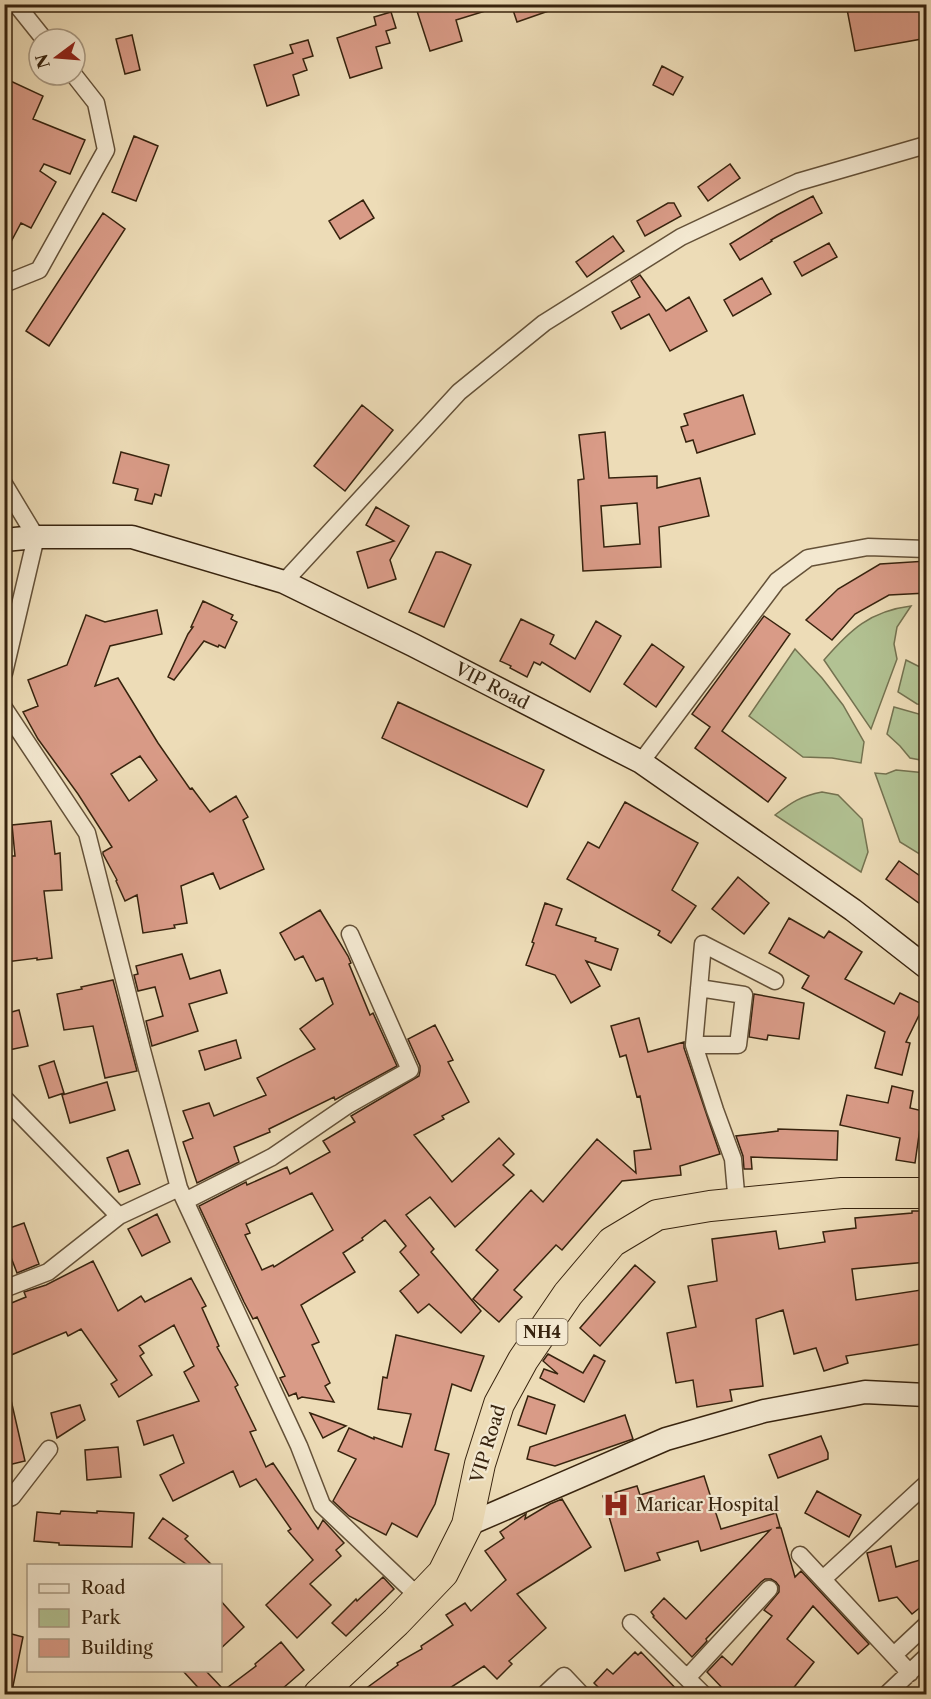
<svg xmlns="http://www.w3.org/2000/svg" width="931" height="1699" font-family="'Libre Caslon Text',serif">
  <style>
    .green { fill: #b2c293; stroke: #747250; stroke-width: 1.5 }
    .building { fill: #d99b87; stroke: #37230e; stroke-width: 1.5; fill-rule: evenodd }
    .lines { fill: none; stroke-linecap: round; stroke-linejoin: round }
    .street-casing { stroke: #645138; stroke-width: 19 }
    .secondary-casing { stroke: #37230e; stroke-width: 25 }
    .highway-casing { stroke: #37230e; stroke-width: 32 }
    .street { stroke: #f3e8d0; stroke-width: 16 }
    .secondary { stroke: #f3e8d0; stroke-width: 22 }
    .highway { stroke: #eddcb7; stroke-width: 30 }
    .labels { text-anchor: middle; stroke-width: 4.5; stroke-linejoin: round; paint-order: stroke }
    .shield { fill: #f3e8d0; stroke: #6f5e48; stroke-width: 1.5 }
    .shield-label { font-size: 16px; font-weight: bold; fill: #37230e }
    .street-label { font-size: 18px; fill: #37230e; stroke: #f3e8d0 }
    .poi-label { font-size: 18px; fill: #37230e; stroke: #f3e8d0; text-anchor: start }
  </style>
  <rect width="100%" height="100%" fill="#eddcb7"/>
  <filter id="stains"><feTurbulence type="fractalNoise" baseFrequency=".00333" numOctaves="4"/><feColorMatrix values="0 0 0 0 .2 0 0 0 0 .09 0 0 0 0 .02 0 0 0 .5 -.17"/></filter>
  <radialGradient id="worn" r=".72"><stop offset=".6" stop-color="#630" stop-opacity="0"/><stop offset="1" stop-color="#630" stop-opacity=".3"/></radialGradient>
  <!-- green -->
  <path class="green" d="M911,606L897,627L894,644L897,659L871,729L824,660C850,630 870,611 911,606Z
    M795,649L822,678L843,705L864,742L861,763L832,758L803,757L749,716Z
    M906,660L926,670V705L917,704L898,692Z
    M894,707L926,716V761L910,758L900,746L887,734Z
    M896,770L926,773V858L900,842L875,773L886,774Z
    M822,792L838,795L862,819L868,852L861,872L775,815C792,802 801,796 822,792Z"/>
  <!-- building -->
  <path class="building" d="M437,4H494L495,8L456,20L462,41L430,51L417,11Z
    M511,4H559L560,7L517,22Z
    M846,4H927V38L855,51Z
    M391,12L396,28L386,31L390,43L376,47L382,68L350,78L337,38L376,25L374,17Z
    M132,35L140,70L125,74L116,39Z
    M308,40L313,56L303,59L307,70L293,75L299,95L267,106L254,65L293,53L290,45Z
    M662,66L683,77L673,95L653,85Z
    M4,78L43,96L33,119L85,140L70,174L44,164L40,171L56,182L31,228L21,223L4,255Z
    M134,136L158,146L136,201L112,192Z
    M730,164L740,178L708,201L698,187Z
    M813,196L822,213L771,240L772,241L740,260L730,244L777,215Z
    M363,200L374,218L340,239L329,221Z
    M668,203H674L681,216L645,236L637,221Z
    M103,213L125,229L49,346L26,331Z
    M613,236L624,251L587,277L576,262Z
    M829,243L837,257L802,276L794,262Z
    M640,275L666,311L689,297L707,331L670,351L649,314L621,329L612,312L640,297L631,281Z
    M762,278L771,294L733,316L724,300Z
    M743,395L755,434L697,453L693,440L686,442L681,427L688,425L684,414Z
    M362,405L393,430L345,491L314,466Z
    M605,432L609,478L657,476V488L700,478L709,516L659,527L661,567L583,571L578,480L584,479L579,435ZM637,503L640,544L604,547L601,506Z
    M121,452L169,465L161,496L155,494L152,504L135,500L138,489L113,483Z
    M376,507L409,526L390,560L396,579L368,588L357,552L394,541L366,525Z
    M436,552H442L471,565L444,627L409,612Z
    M927,561V593L889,595L855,614L832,640L806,620L838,589L880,564Z
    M203,601L233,615L231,619L237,622L225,648L219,645L218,647L204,641L174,680L168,677L188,634L193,627H191Z
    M157,610L162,634L110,646L95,686L118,678L158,743L190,789L192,788L210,812L236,796L248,817L243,820L264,869L220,889L213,873L181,886L187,923L174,925L175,928L143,933L137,895L125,901L116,881L117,880L103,854V852L112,847L78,794L38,739L23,712L38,706L28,680L67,665L86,615L105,622ZM140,756L157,780L129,801L111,774Z
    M764,616L790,634L722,731L786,778L768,802L695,748L710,727L692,714Z
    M521,619L554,635L550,644L575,659L596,621L621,636L590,692L542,662L540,665L534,662L527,677L510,668L511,666L500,661Z
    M652,644L684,667L656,707L624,684Z
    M398,702L544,770L527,807L382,738Z
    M625,802L698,843L672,890L696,906L671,943L658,935L660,931L567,879L588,842L599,848Z
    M51,821L55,854L60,853L62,890L44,891L52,958L37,960V958L6,962L4,949V856H15L12,825Z
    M899,861L927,881V909L886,879Z
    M738,877L769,903L744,934L712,909Z
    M545,903L562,909L556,925L596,938L595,941L618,949L611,970L586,961L600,986L571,1003L555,975L526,965L534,943L532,942Z
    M320,910L348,956L351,963L349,964L370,1015L373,1013L397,1066L340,1097L335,1100L334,1097L269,1129L270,1132L234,1147L239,1162L197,1183L183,1142L193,1138L183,1111L209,1103L214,1116L266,1095L257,1078L315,1049L300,1029L333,1004L323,978L316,981L303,956L295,960L280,933Z
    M789,918L824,938L829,931L862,952L845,979L894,1004L900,993L924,1005L906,1042L910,1043L902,1075L875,1068L885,1032L802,988L809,976L769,953Z
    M182,954L190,979L220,970L227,993L189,1004L198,1031L152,1046L146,1021L163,1016L155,987L138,991L134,975L138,974L136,966Z
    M113,980L137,1071L105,1078L93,1026L64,1030L57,994L82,989L81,987Z
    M754,994L804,1003L799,1039L768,1035L767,1040L749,1037Z
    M19,1010L28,1046L4,1051V1014Z
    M639,1018L648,1052L684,1042V1048L720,1154L680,1166L681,1175L622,1181L562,1250L556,1245L514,1290L522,1297L499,1322L473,1299L498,1270L476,1250L531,1190L543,1202L597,1139L636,1173L634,1151L651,1149L640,1096L637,1097L626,1055L620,1057L611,1026Z
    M435,1025L453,1060L448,1062L469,1102L442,1116L444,1119L414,1135L452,1182L499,1138L514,1154L503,1165L514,1175L455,1227L430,1197L406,1215L434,1249L431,1252L481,1311L461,1333L429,1304L418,1313L400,1291L419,1275L400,1252L406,1246L385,1220L362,1238L363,1240L343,1253L355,1272L301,1305L319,1342L312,1345L330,1383L325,1386L334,1402L302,1397L298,1399L296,1393L289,1396L280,1378L285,1376L257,1317L253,1319L244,1302L199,1206L246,1182L247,1185L287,1167L290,1174L330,1152L323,1141L355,1122L351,1116L419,1076L420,1071V1066L408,1039ZM312,1193L333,1230L274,1267L273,1265L262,1270L245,1235L250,1233L246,1224Z
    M236,1040L241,1058L205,1070L199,1051Z
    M54,1061L64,1093L49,1098L39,1066Z
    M107,1082L115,1110L70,1123L62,1095Z
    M892,1086L913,1091L910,1108L927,1112V1129L920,1128L915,1163L896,1160L900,1138L840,1125L847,1095L888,1103Z
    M778,1129L838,1131L837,1160L751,1157L752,1169H744L743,1156L736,1136L778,1131Z
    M128,1150L140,1184L119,1192L107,1158Z
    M912,1211H927V1262L852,1269L856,1300L921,1290L927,1328V1343L846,1356L848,1363L824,1371L816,1348L794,1354L783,1310L756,1319L763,1386L730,1390L732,1401L697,1407L693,1380L676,1383L667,1333L696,1327L688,1286L717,1281L712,1239L776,1231L779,1249L825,1242L823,1232L856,1228L855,1218L912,1213Z
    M157,1214L170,1242L142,1256L128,1229Z
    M24,1223L39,1264L17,1273L4,1239V1230Z
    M93,1261L118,1311L141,1296L145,1302L191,1278L206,1306L202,1308L219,1346L217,1347L238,1385L235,1387L256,1430L250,1432L266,1467L273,1463L318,1529L323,1520L344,1543L336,1550L341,1556L310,1584L331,1605L297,1638L266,1605L313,1560L288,1531L291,1529L256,1479L240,1487L233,1471L173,1501L160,1475L184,1463L173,1435L144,1445L137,1421L199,1401L184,1372L194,1366L174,1325L139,1346L144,1353L140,1356L152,1375L119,1397L111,1384L117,1380L81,1329L68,1336L66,1332L4,1358V1306L26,1297L24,1292L46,1285Z
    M635,1265L655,1282L600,1346L580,1328Z
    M396,1335L484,1356L471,1391L452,1384L435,1450L449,1454L435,1504L417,1537L392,1523L386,1535L349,1516L333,1501L356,1459L338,1451L349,1428L374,1439V1437L402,1447L411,1414L378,1409L383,1377L387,1378Z
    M548,1354L583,1373L594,1355L605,1361L584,1402L540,1378L544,1369L558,1374L543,1361Z
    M528,1396L555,1405L546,1434L518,1425Z
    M11,1400L25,1461L4,1466V1401Z
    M80,1405L85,1420L57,1438L51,1413Z
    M310,1413L346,1426L323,1438Z
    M625,1415L633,1439L555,1466L527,1459L530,1447Z
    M821,1436L828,1453V1459L778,1478L769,1455Z
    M118,1447L121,1477L87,1480L85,1450Z
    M704,1476L721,1529L776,1513L780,1527L776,1528H781L795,1577L801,1571L869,1644L858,1654L813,1606L787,1639L814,1662L788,1695H729L707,1672L722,1656L732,1665L772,1616L764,1610L779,1592V1586L776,1582L771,1579H765L761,1582L706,1639L707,1641L692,1657L653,1617L654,1616L651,1612L664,1598L686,1619L770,1530L701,1551L698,1541L657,1553L660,1560L625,1571L603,1496L637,1486L640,1495Z
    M817,1491L861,1515L849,1537L805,1513Z
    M562,1499L591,1547L517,1594L546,1628L509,1661L512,1664L497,1679L484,1666L439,1695H357L398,1665L397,1663L422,1649L421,1646L453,1625L446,1615L465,1603L471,1611L506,1580L485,1551L504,1538L500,1532L526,1514L525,1519L550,1504Z
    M61,1511L97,1513V1511L134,1513L132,1547L59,1545V1543L34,1541L37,1512L60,1514Z
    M163,1518L188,1536L185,1539L213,1566H189L149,1538Z
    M891,1546L896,1567L927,1558V1602L912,1614L897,1597L879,1601L867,1553Z
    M383,1577L394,1589L346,1636L332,1623L356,1599L357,1601Z
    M220,1600L244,1627L220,1649Z
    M8,1633L23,1637L12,1691H4V1647Z
    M281,1642L304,1670L275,1695H205L183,1671H206L224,1690L256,1666L255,1664Z
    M635,1652L638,1655L641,1652L682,1695H591L598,1687L594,1683L607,1669L613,1674Z"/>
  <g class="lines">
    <!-- street casing -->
    <g class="street-casing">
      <path id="street" d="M16,4L44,39
        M4,284L39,270L106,150L96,103L74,75
        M4,484L36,537L4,673
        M284,582L459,392L544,323L681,237L798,182L926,145
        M4,708L87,833L142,1050L179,1188L299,1446L322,1505L419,1597
        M641,762L777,581L808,558L868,547L926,549
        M694,1045H738L744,995L699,988
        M4,1098L119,1216L179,1188
        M185,1201L272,1157L348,1105L410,1070L350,934
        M737,1204L733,1159L715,1110L694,1045L703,944L775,981
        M4,1289L48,1272L119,1216
        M4,1500L12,1497L49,1449
        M800,1555L910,1673
        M823,1579L926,1484
        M631,1623L703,1694
        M894,1655L926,1625
        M687,1678L769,1589
        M545,1694L564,1676L581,1694
        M887,1694L926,1657"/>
    </g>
    <!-- secondary casing -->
    <g class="secondary-casing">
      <path id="secondary" d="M4,540L36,537H132L284,582L413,645L641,762L853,910L926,967
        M467,1525L666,1439L764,1411L865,1392L926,1395"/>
    </g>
    <!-- highway casing -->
    <g class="highway-casing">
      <path id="highway" d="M319,1694L396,1622L443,1573L467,1525L480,1464L499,1404L523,1360L568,1294L612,1242L657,1215L710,1206L842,1193H926"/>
    </g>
    <!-- street -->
    <use href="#street" class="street"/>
    <!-- secondary -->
    <use href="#secondary" class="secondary"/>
    <!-- highway -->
    <use href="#highway" class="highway"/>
  </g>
  <!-- icons -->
  <defs>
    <g id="hospital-bare" transform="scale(2.07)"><path d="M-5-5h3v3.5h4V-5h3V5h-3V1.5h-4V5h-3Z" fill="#8f2418" stroke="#f3e8d0" stroke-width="2.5" paint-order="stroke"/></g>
  </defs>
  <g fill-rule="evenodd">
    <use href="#hospital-bare" x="616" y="1505"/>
  </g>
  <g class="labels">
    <!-- shield labels -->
    <rect class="shield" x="516.5" y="1319" width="51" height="26" rx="4.5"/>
    <g class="shield-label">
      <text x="542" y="1338">NH4</text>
    </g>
    <!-- street labels -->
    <g class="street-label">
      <text transform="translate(492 686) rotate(27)" y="6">VIP Road</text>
      <text transform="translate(488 1444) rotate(-73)" y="6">VIP Road</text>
    </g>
    <!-- poi labels -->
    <g class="poi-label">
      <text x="636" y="1511">Maricar Hospital</text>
    </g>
  </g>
  <!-- margin -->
  <rect width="931" height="1699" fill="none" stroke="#eddcb7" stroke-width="24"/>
  <rect x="6" y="6" width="919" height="1687" fill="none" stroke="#37230e" stroke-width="3"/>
  <rect x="12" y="12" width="907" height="1675" fill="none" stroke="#37230e" stroke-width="1.5"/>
  <!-- legend -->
  <rect x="27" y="1564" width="195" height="108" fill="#f3e8d0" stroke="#a89982" stroke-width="1.5"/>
  <rect x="39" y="1584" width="30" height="9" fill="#f3e8d0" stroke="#a89982" stroke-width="1.5"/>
  <text x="81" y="1594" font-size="18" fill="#37230e">Road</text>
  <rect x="39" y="1609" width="30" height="18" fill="#b2c293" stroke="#a89982" stroke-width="1.5"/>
  <text x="81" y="1624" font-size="18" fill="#37230e">Park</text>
  <rect x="39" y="1639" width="30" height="18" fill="#d99b87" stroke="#a89982" stroke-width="1.5"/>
  <text x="81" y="1654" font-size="18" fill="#37230e">Building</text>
  <!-- north arrow -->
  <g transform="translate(57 57) rotate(254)"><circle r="28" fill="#f3e8d0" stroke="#a89982" stroke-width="1.5"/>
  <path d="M0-4.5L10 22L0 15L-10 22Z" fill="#8f2418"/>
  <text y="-9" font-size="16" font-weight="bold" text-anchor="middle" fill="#37230e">N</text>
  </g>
  <rect width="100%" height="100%" filter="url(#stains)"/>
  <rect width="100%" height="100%" fill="url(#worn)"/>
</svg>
